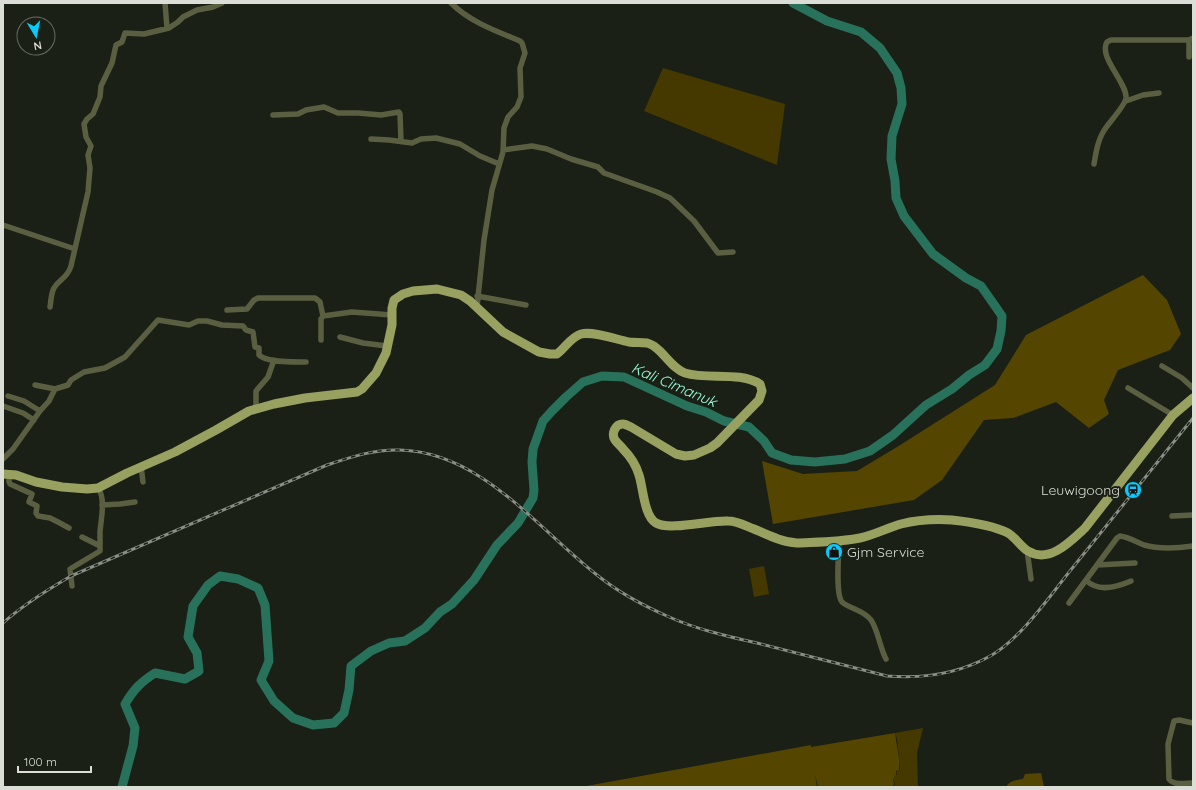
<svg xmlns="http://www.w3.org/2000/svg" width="1196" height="790" font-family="Quicksand,sans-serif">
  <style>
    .green { fill: #453900 }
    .forest { fill: #544600 }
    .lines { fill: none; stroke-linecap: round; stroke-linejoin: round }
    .river { stroke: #28715a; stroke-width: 9 }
    .minor { stroke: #5b5f41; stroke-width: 5.5 }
    .primary { stroke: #99a160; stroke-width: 9 }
    .rail-casing { stroke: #8a8e86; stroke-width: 3 }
    .rail { stroke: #1a2016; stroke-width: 1.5; stroke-dasharray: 4.5; stroke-linecap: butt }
    .labels { text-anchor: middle; stroke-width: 4; stroke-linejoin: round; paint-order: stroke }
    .poi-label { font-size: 14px; fill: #daded7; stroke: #1a2016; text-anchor: end }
    .water-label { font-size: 15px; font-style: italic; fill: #98fad6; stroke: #1a2016 }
  </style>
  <rect width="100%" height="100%" fill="#1a2016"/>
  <!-- green -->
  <path class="green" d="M663,68L785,104L777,165L644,111Z
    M764,566L769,594L754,597L749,569Z
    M923,728L917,753L918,787H892L895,784L893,779L897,774L896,772L900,769L897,739L895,733Z"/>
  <!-- forest -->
  <path class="forest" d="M1143,275L1167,300L1181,334L1170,350L1118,370L1104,400L1109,414L1089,428L1056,402L1013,418L984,420L942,480L914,500L773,524L762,461L803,474L857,471L897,447L995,385L1026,335Z
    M895,733L899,759V770L896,771V775L893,779L894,784L892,787H818L815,774L817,787H581L811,745V747Z
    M1041,773L1044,787H1006C1009,781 1016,780 1023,779L1025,774Z"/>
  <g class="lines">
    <!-- river -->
    <path class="river" d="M122,787L133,746L135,728L125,704C134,689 141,682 155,673L185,679L199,671L197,653L188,637L193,606L208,585L220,576L238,579L258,588L265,605L269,661L261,680L274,701L293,718L313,725L334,723L344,713L349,690L351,666L371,651L389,643L405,641L425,628L440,612L452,604L474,580L497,545L518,523L533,498L534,490L532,462L533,449L543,421L552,411L566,397L583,382L602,376L624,377L687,406L706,412L724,421L749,427L764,441L772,453L791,460L815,462L845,459L870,451L893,435L926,405L952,389L969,375L985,365L997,349L1001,331L1002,316L993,303L981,286L966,278L933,254L904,216L896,198L895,181L891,159L892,136L902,104L901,88L897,73L880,48L861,32L827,21L793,3"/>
    <!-- minor -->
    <path class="minor" d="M165,3L167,28
      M451,3C470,22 496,31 520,41L522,43L525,53L520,68L521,97L517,107L508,117L504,128L503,152L492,190L484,240L477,307
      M1189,57V40
      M1126,101L1143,95L1159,93
      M273,115L298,114L306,110L324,107L338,113H358L381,115L399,112L400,114L401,141
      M371,139L389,140L412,143L421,139L436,138L460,144L480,156L499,164
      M503,150L532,146L547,149L571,159L598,167L604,173L657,192L670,198L694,221L718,253L733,252
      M1094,164C1096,152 1098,139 1105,129C1110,121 1125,106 1126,98C1127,82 1098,57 1107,42L1111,40H1189L1193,38
      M3,225L75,249
      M477,296L526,305
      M50,307C51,301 51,293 54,288C59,279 67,279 71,266L88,192L90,168L88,155L91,146L86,137L84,124L87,119L93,114L100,97L101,86L112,63L116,45L122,42L125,33L144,34L169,28L178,22L183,17L197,10L213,7L222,3
      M227,310L247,309L254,300L258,298H315L320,302L323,316
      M340,337L363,343L387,346
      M321,340V319L323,316L352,312L392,315
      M1162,366L1182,378L1193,388
      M35,385L55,389
      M1128,388L1173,415
      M8,396L24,401L40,411
      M3,406L23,413L34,420
      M256,409V391L268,377L274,360
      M3,459L13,449L40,411L49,401L55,389L68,385L71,380L84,372L105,368L125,357L158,320L189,325L198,321H207L222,325L243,326L246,330L253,332L255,347L259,348V355C267,363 294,362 306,362
      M141,466L143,482
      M9,474V482L10,484L32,494L29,502L37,506L36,513L38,516L50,518L58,522L69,528
      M102,505L120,504L135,502
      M1172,516L1193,515
      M82,537L100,546
      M839,541C839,552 835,594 842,602C850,609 864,610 871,620C878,630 880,648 886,659
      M1027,550L1031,579
      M1097,565L1135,563
      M1086,580C1098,593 1117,587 1131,581
      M72,586L70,569L100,551C100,544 100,538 100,532C101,518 106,499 98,488
      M1069,603L1117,538L1120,536C1129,537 1136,542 1144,545C1158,549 1179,548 1193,546
      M1193,723L1179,720L1174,721L1168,744L1169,779C1173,786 1186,783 1193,783"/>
    <!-- primary -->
    <path class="primary" d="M3,474L16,475L36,482L62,487L87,489L98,488L127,473L175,452L216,430L249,411L274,404L305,398L357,392L362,389L376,373L386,353L392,325V308L394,300L403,294L413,291L437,289L461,295L470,301L503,332L539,352L550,354H557C565,348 571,337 581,334C593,331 615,339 629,342C635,343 641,342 647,343C650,344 653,345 655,347C665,354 673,369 685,373C709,380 738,371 760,384L762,391L759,400L717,443L710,448L694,455L685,456L676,454L631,427C629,426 625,424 623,424C615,424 611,434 615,440C617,443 621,446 623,449C630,456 636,465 639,475C643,487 644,516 656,523C670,531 710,520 728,521C737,521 746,526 754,529C768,535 782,542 797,543C818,542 840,542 860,538C874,535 887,528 901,524C917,520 935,519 952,520C970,522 992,525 1008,533C1016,538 1020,546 1028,551C1049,564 1070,542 1085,528L1173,415L1193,398"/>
    <!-- rail casing -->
    <g class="rail-casing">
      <path id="rail" d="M3,623C24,604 47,590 71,576L327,465C351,457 374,449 400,450C481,452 537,528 597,575C618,592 642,605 667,616C695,629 726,636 757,643C800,654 844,665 887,676C925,679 959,674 992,655C1021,638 1049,597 1070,571C1111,520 1152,469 1193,418"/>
    </g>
    <!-- rail -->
    <use href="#rail" class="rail"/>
  </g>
  <!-- icons -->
  <defs>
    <g id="station-disc" transform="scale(0.9)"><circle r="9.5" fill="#0acafa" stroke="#1a2016"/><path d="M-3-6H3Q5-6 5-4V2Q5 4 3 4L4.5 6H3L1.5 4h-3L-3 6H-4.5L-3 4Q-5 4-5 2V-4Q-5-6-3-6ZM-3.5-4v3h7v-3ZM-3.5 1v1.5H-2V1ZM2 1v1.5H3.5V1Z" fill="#111"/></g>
    <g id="shop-disc" transform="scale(0.9)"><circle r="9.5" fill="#0acafa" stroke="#1a2016"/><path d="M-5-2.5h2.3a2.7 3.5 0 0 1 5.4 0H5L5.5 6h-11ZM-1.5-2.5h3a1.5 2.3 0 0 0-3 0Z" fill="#111"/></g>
  </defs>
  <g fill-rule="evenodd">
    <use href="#station-disc" x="1133" y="490"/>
    <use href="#shop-disc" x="834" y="552"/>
  </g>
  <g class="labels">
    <!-- poi labels -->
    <g class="poi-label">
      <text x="1120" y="495">Leuwigoong</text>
      <text x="847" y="557" text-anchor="start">Gjm Service</text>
    </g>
    <!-- water labels -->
    <g class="water-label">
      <text transform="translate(674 385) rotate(23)" y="5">Kali Cimanuk</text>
    </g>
  </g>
  <!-- border -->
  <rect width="1196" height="790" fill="none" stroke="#daded7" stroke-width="8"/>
  <!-- north arrow -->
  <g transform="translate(36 36) rotate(170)"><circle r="19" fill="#1a2016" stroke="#676c63"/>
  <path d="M0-3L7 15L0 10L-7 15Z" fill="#0acafa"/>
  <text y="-6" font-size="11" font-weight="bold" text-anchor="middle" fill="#daded7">N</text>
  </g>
  <!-- scale -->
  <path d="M18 766v6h73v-6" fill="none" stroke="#daded7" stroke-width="2"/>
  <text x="24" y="766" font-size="12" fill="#daded7" stroke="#1a2016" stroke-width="3" paint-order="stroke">100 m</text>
</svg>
